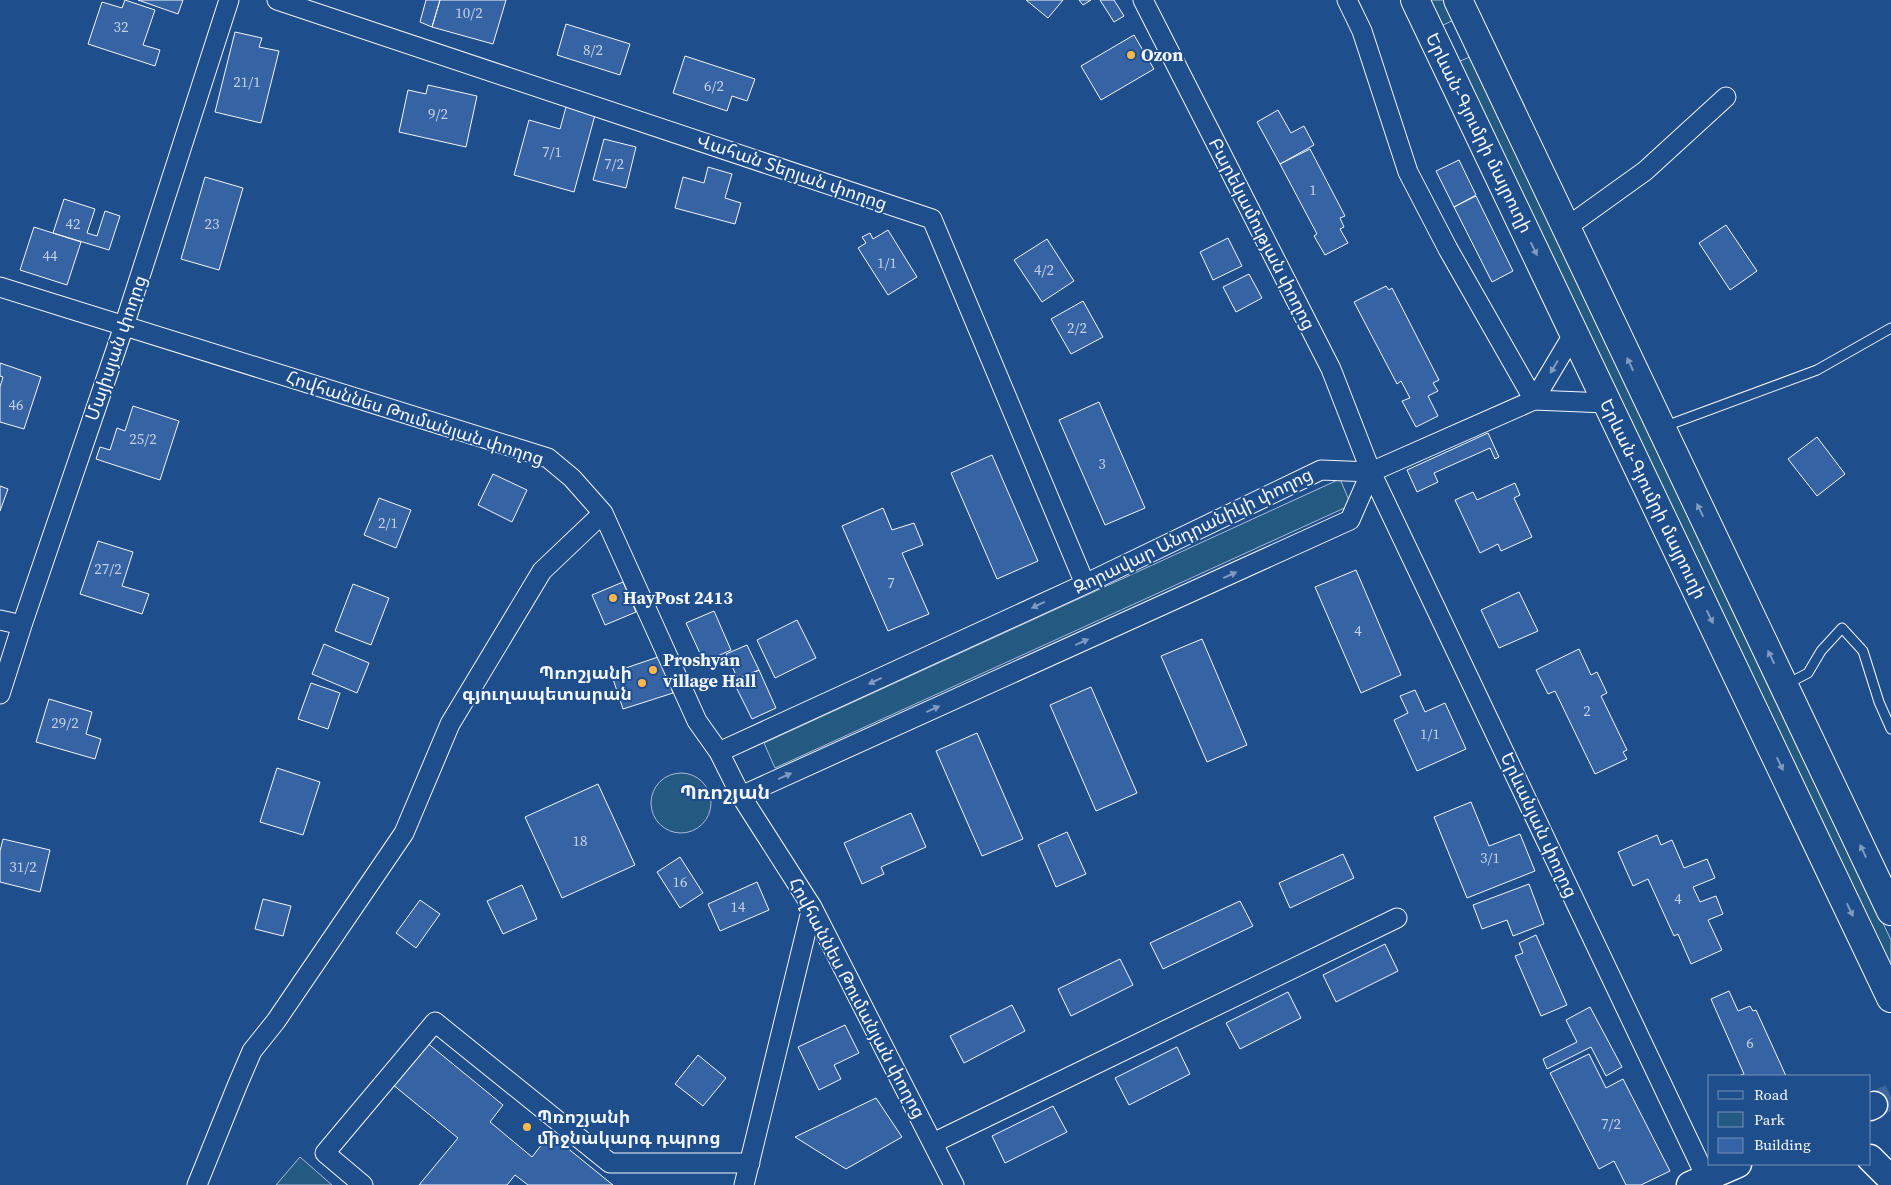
<svg xmlns="http://www.w3.org/2000/svg" width="1891" height="1185" font-family="'Source Serif 4','Noto Sans Armenian',serif">
  <style>
    .green { fill: #245a82; stroke: #a8bbd7 }
    .building { fill: #3563a3; stroke: #f2f6ff }
    .lines { fill: none; stroke-linecap: round; stroke-linejoin: round }
    .secondary-tunnel { stroke: #3f679d; stroke-width: 26; stroke-dasharray: 26 13; stroke-linecap: butt }
    .lane-casing { stroke: #f2f6ff; stroke-width: 11 }
    .street-casing { stroke: #f2f6ff; stroke-width: 21 }
    .secondary-casing { stroke: #f2f6ff; stroke-width: 29 }
    .highway-casing { stroke: #f2f6ff; stroke-width: 30 }
    .lane { stroke: #1f4e8c; stroke-width: 9 }
    .street { stroke: #1f4e8c; stroke-width: 19 }
    .secondary { stroke: #1f4e8c; stroke-width: 26 }
    .highway { stroke: #1f4e8c; stroke-width: 28 }
    .oneway { fill: #7e9ac0 }
    .poi-dot { fill: #ffb74d; stroke: #1f4e8c; stroke-width: 2 }
    .labels { text-anchor: middle; stroke-width: 4; stroke-linejoin: round; paint-order: stroke }
    .number-label { font-size: 15px; fill: #c3d1e8 }
    .poi-label { font-size: 18px; font-weight: bold; fill: #f2f6ff; stroke: #1f4e8c; text-anchor: start }
    .street-label { font-size: 18px; fill: #f2f6ff; stroke: #1f4e8c }
    .quarter-label { font-size: 20px; font-weight: bold; fill: #f2f6ff; stroke: #1f4e8c }
  </style>
  <rect width="100%" height="100%" fill="#1f4e8c"/>
  <!-- green -->
  <path class="green" d="M1428,0H1445L1454,20L1441,26Z
    M1472,56L1891,940V974L1458,62Z
    M1340,479L1351,505L775,768L764,743Z
    M651 803a30 30 0 1 1 60 0a30 30 0 1 1-60 0Z
    M300,1157L332,1185H276Z"/>
  <!-- building -->
  <path class="building" d="M125,0L155,10L143,45L160,50L155,66L88,44L102,2L122,8Z
    M138,0H183L178,14Z
    M426,0H440L432,27L420,22Z
    M440,0H506L493,44L432,27Z
    M1026,0H1063L1048,18Z
    M1079,0H1091L1083,5Z
    M1100,0H1114L1124,16L1114,22Z
    M566,24L630,44L620,75L557,55Z
    M235,32L262,38L259,47L279,51L261,123L215,112Z
    M1134,35L1154,69L1101,100L1081,66Z
    M685,56L755,79L747,101L732,96L727,111L673,93Z
    M428,85L477,96L466,147L399,132L408,90L426,94Z
    M566,107L595,115L574,192L514,175L529,120L560,129Z
    M1278,110L1291,133L1304,126L1314,145L1280,164L1257,122Z
    M604,139L636,147L626,188L593,180Z
    M1310,149L1345,216L1340,218L1344,227L1340,229L1348,243L1325,255L1314,236L1317,234L1280,164Z
    M1459,160L1476,195L1454,207L1436,171Z
    M708,167L732,174L725,198L741,203L735,224L675,208L683,177L704,183Z
    M205,177L243,188L219,270L181,259Z
    M1476,196L1513,271L1492,282L1454,207Z
    M64,199L95,209L87,233L97,236L105,211L120,216L109,250L53,233Z
    M1726,225L1757,271L1730,290L1699,243Z
    M34,227L81,242L67,285L20,270Z
    M888,230L917,277L888,295L858,248L866,243L862,237L870,233L873,239Z
    M1228,238L1242,266L1213,280L1200,252Z
    M1047,239L1074,281L1042,302L1014,260Z
    M1249,274L1262,298L1236,312L1223,287Z
    M1386,286L1389,290L1392,288L1439,380L1433,383L1438,391L1428,396L1438,416L1416,427L1402,401L1410,398L1401,381L1397,384L1354,302Z
    M1083,301L1103,337L1071,354L1051,319Z
    M0,363L41,377L24,429L0,422V387L3,377L0,376Z
    M1099,402L1145,508L1105,525L1059,420Z
    M133,406L179,421L160,480L96,459L100,447L110,450L117,428L125,431Z
    M1488,433L1499,457L1495,459L1490,448L1434,473L1438,482L1417,492L1407,470Z
    M1817,437L1845,474L1817,496L1788,459Z
    M992,455L1038,561L997,579L951,473Z
    M493,474L527,490L512,522L478,505Z
    M1515,483L1520,495L1514,498L1532,537L1501,551L1498,544L1480,553L1455,500L1473,492L1477,500Z
    M0,486L8,489L0,511Z
    M379,498L411,510L396,548L364,535Z
    M883,508L892,530L914,523L923,545L902,553L929,614L888,631L842,526Z
    M98,541L133,552L122,586L149,594L142,614L80,594Z
    M1356,570L1401,675L1361,693L1315,587Z
    M623,582L636,612L605,625L592,595Z
    M353,584L389,598L371,645L335,631Z
    M1519,592L1538,631L1499,648L1481,610Z
    M714,611L731,650L704,662L686,623Z
    M797,620L816,658L775,678L757,640Z
    M1202,639L1247,745L1207,762L1161,656Z
    M324,644L369,663L357,693L312,674Z
    M747,645L759,670L738,679L726,654Z
    M1579,649L1591,675L1597,672L1607,693L1601,696L1627,750L1623,752L1627,759L1595,774L1555,691L1548,694L1536,670Z
    M661,656L673,693L623,709L611,673Z
    M759,670L776,708L752,719L733,681Z
    M311,683L340,693L328,729L298,719Z
    M1091,687L1137,793L1096,811L1050,705Z
    M1415,690L1425,712L1445,703L1466,749L1417,771L1394,720L1408,713L1400,696Z
    M49,699L92,712L86,734L101,739L95,759L36,742Z
    M977,733L1023,839L982,856L936,751Z
    M277,768L320,782L303,835L260,822Z
    M598,784L635,865L562,898L525,817Z
    M1471,802L1489,846L1520,834L1535,871L1467,898L1434,817Z
    M911,813L926,847L881,867L884,874L862,884L844,843Z
    M1067,832L1086,874L1056,887L1038,845Z
    M1657,835L1661,845L1672,840L1684,868L1707,859L1715,878L1693,887L1700,902L1716,896L1723,914L1708,920L1722,950L1691,964L1678,934L1674,936L1648,879L1633,886L1618,852Z
    M3,839L50,850L40,892L0,882V851Z
    M1343,854L1354,878L1290,908L1279,883Z
    M680,857L703,893L680,908L657,872Z
    M757,882L769,910L720,931L708,904Z
    M1529,884L1544,924L1513,936L1507,920L1482,929L1473,905Z
    M522,885L537,919L503,934L487,901Z
    M263,899L291,906L283,936L255,929Z
    M420,900L440,914L416,948L396,933Z
    M1240,901L1253,926L1163,969L1150,943Z
    M1536,935L1567,1005L1541,1016L1515,956L1523,953L1519,943Z
    M1385,944L1398,971L1336,1002L1323,975Z
    M1120,959L1133,985L1071,1016L1058,989Z
    M1729,991L1738,1011L1750,1006L1753,1011L1756,1010L1786,1076H1738L1744,1074L1711,999Z
    M1288,992L1301,1018L1240,1049L1226,1023Z
    M1012,1005L1025,1031L964,1063L950,1036Z
    M1590,1007L1622,1067L1606,1076L1591,1047L1547,1069L1543,1059L1577,1042L1566,1020Z
    M845,1025L859,1053L834,1065L841,1079L819,1090L798,1047Z
    M426,1042L503,1105L490,1122L532,1157L550,1134L613,1185H528L515,1175L507,1185H419L458,1138L392,1084Z
    M1177,1047L1190,1074L1129,1105L1115,1078Z
    M1589,1054L1606,1088L1623,1079L1670,1171L1641,1185H1626L1614,1161L1599,1169L1550,1073Z
    M698,1055L726,1078L703,1106L675,1084Z
    M876,1098L902,1137L846,1169L795,1137Z
    M1053,1106L1067,1132L1005,1163L992,1136Z"/>
  <g class="lines">
    <!-- secondary-tunnel -->
    <path class="secondary-tunnel" d="M1874,1105L1891,1097"/>
    <!-- lane casing -->
    <g class="lane-casing">
      <path id="lane" d="M1663,427L1817,370L1891,328
        M1787,684L1808,673L1821,651L1842,628L1863,651L1879,702L1891,729"/>
    </g>
    <!-- street casing -->
    <g class="street-casing">
      <path id="street" d="M277,0L932,219L1085,584
        M1143,0L1331,369L1371,472L1706,1177
        M1347,0L1362,31L1408,172L1448,249L1534,400
        M1567,227L1645,171L1726,97
        M0,287L548,458L572,478L603,513L697,721L719,752L741,796L812,907L954,1185
        M1534,400L1574,333
        M0,620L22,625
        M0,694L22,625L124,326L229,0
        M719,752L1085,584L1321,470L1371,472L1534,400L1606,403
        M741,796L1350,520L1371,472
        M933,1143L1397,918
        M197,1185L237,1086L252,1051L276,1021L404,833L450,724L542,571L603,513
        M363,1185L325,1153L435,1022L610,1163H750
        M744,1185L812,907"/>
    </g>
    <!-- secondary casing -->
    <g class="secondary-casing">
      <path id="secondary" d="M1870,1107L1874,1105
        M1870,1158L1891,1179
        M1690,1185L1738,1164"/>
    </g>
    <!-- highway casing -->
    <g class="highway-casing">
      <path id="highway" d="M1415,0L1891,998
        M1458,0L1891,911"/>
    </g>
    <!-- lane -->
    <use href="#lane" class="lane"/>
    <!-- street -->
    <use href="#street" class="street"/>
    <!-- secondary -->
    <use href="#secondary" class="secondary"/>
    <!-- highway -->
    <use href="#highway" class="highway"/>
  </g>
  <!-- one-way arrows -->
  <defs><path id="oneway-solid" d="M-6-.8H1V-3.2L6.5 0L1 3.2V.8H-6Z" transform="scale(1.25)"/></defs>
  <g class="oneway">
    <use href="#oneway-solid" transform="translate(1534 249) rotate(64)"/>
    <use href="#oneway-solid" transform="translate(1630 364) rotate(-115)"/>
    <use href="#oneway-solid" transform="translate(1554 367) rotate(121)"/>
    <use href="#oneway-solid" transform="translate(1700 510) rotate(-116)"/>
    <use href="#oneway-solid" transform="translate(1230 575) rotate(-24)"/>
    <use href="#oneway-solid" transform="translate(1038 605) rotate(155)"/>
    <use href="#oneway-solid" transform="translate(1710 617) rotate(64)"/>
    <use href="#oneway-solid" transform="translate(1082 642) rotate(-24)"/>
    <use href="#oneway-solid" transform="translate(1771 657) rotate(-116)"/>
    <use href="#oneway-solid" transform="translate(875 681) rotate(155)"/>
    <use href="#oneway-solid" transform="translate(933 709) rotate(-24)"/>
    <use href="#oneway-solid" transform="translate(1780 764) rotate(65)"/>
    <use href="#oneway-solid" transform="translate(785 776) rotate(-24)"/>
    <use href="#oneway-solid" transform="translate(1863 851) rotate(-115)"/>
    <use href="#oneway-solid" transform="translate(1850 910) rotate(65)"/>
  </g>
  <!-- markers -->
  <g class="poi-dot">
    <circle cx="1131" cy="55" r="5"/>
    <circle cx="613" cy="598" r="5"/>
    <circle cx="653" cy="670" r="5"/>
    <circle cx="642" cy="683" r="5"/>
    <circle cx="527" cy="1127" r="5"/>
  </g>
  <g class="labels">
    <!-- number labels -->
    <g class="number-label">
      <text x="469" y="18">10/2</text>
      <text x="121" y="32">32</text>
      <text x="593" y="55">8/2</text>
      <text x="247" y="87">21/1</text>
      <text x="714" y="91">6/2</text>
      <text x="438" y="119">9/2</text>
      <text x="552" y="157">7/1</text>
      <text x="614" y="169">7/2</text>
      <text x="1313" y="195">1</text>
      <text x="73" y="229">42</text>
      <text x="212" y="229">23</text>
      <text x="50" y="261">44</text>
      <text x="887" y="268">1/1</text>
      <text x="1044" y="275">4/2</text>
      <text x="1077" y="333">2/2</text>
      <text x="16" y="410">46</text>
      <text x="143" y="444">25/2</text>
      <text x="1102" y="469">3</text>
      <text x="388" y="528">2/1</text>
      <text x="108" y="574">27/2</text>
      <text x="891" y="588">7</text>
      <text x="1358" y="636">4</text>
      <text x="1587" y="716">2</text>
      <text x="65" y="728">29/2</text>
      <text x="1430" y="739">1/1</text>
      <text x="580" y="846">18</text>
      <text x="1490" y="863">3/1</text>
      <text x="23" y="872">31/2</text>
      <text x="680" y="887">16</text>
      <text x="1678" y="904">4</text>
      <text x="738" y="912">14</text>
      <text x="1750" y="1048">6</text>
      <text x="1611" y="1129">7/2</text>
    </g>
    <!-- poi labels -->
    <g class="poi-label">
      <text x="1141" y="61">Ozon</text>
      <text x="623" y="604">HayPost 2413</text>
      <text x="663" y="666">Proshyan<tspan x="663" dy="21">village Hall</tspan></text>
      <text x="632" y="679" text-anchor="end">Պռոշյանի<tspan x="632" dy="21">գյուղապետարան</tspan></text>
      <text x="537" y="1123">Պռոշյանի<tspan x="537" dy="21">միջնակարգ դպրոց</tspan></text>
    </g>
    <!-- street labels -->
    <g class="street-label">
      <text transform="translate(1479 133) rotate(64)" y="6">Երևան-Գյումրի մայրուղի</text>
      <text transform="translate(792 172) rotate(19)" y="6">Վահան Տերյան փողոց</text>
      <text transform="translate(1262 234) rotate(63)" y="6">Բարեկամության փողոց</text>
      <text transform="translate(116 348) rotate(-71)" y="6">Մայիսյան փողոց</text>
      <text transform="translate(415 418) rotate(18)" y="6">Հովհաննես Թումանյան փողոց</text>
      <text transform="translate(1653 499) rotate(64)" y="6">Երևան-Գյումրի մայրուղի</text>
      <text transform="translate(1193 531) rotate(-26)" y="6">Զորավար Անդրանիկի փողոց</text>
      <text transform="translate(1539 825) rotate(65)" y="6">Երևանյան փողոց</text>
      <text transform="translate(857 998) rotate(62)" y="6">Հովհաննես Թումանյան փողոց</text>
    </g>
    <!-- quarter labels -->
    <g class="quarter-label">
      <text x="725" y="799">Պռոշյան</text>
    </g>
  </g>
  <!-- legend -->
  <rect x="1708" y="1075" width="162" height="90" fill="#1f4e8c" stroke="#7391ba"/>
  <rect x="1718" y="1091" width="25" height="8" fill="#1f4e8c" stroke="#7391ba"/>
  <text x="1754" y="1100" font-size="15" fill="#f2f6ff">Road</text>
  <rect x="1718" y="1112" width="25" height="15" fill="#245a82" stroke="#7391ba"/>
  <text x="1754" y="1125" font-size="15" fill="#f2f6ff">Park</text>
  <rect x="1718" y="1138" width="25" height="15" fill="#3563a3" stroke="#7391ba"/>
  <text x="1754" y="1150" font-size="15" fill="#f2f6ff">Building</text>
</svg>
